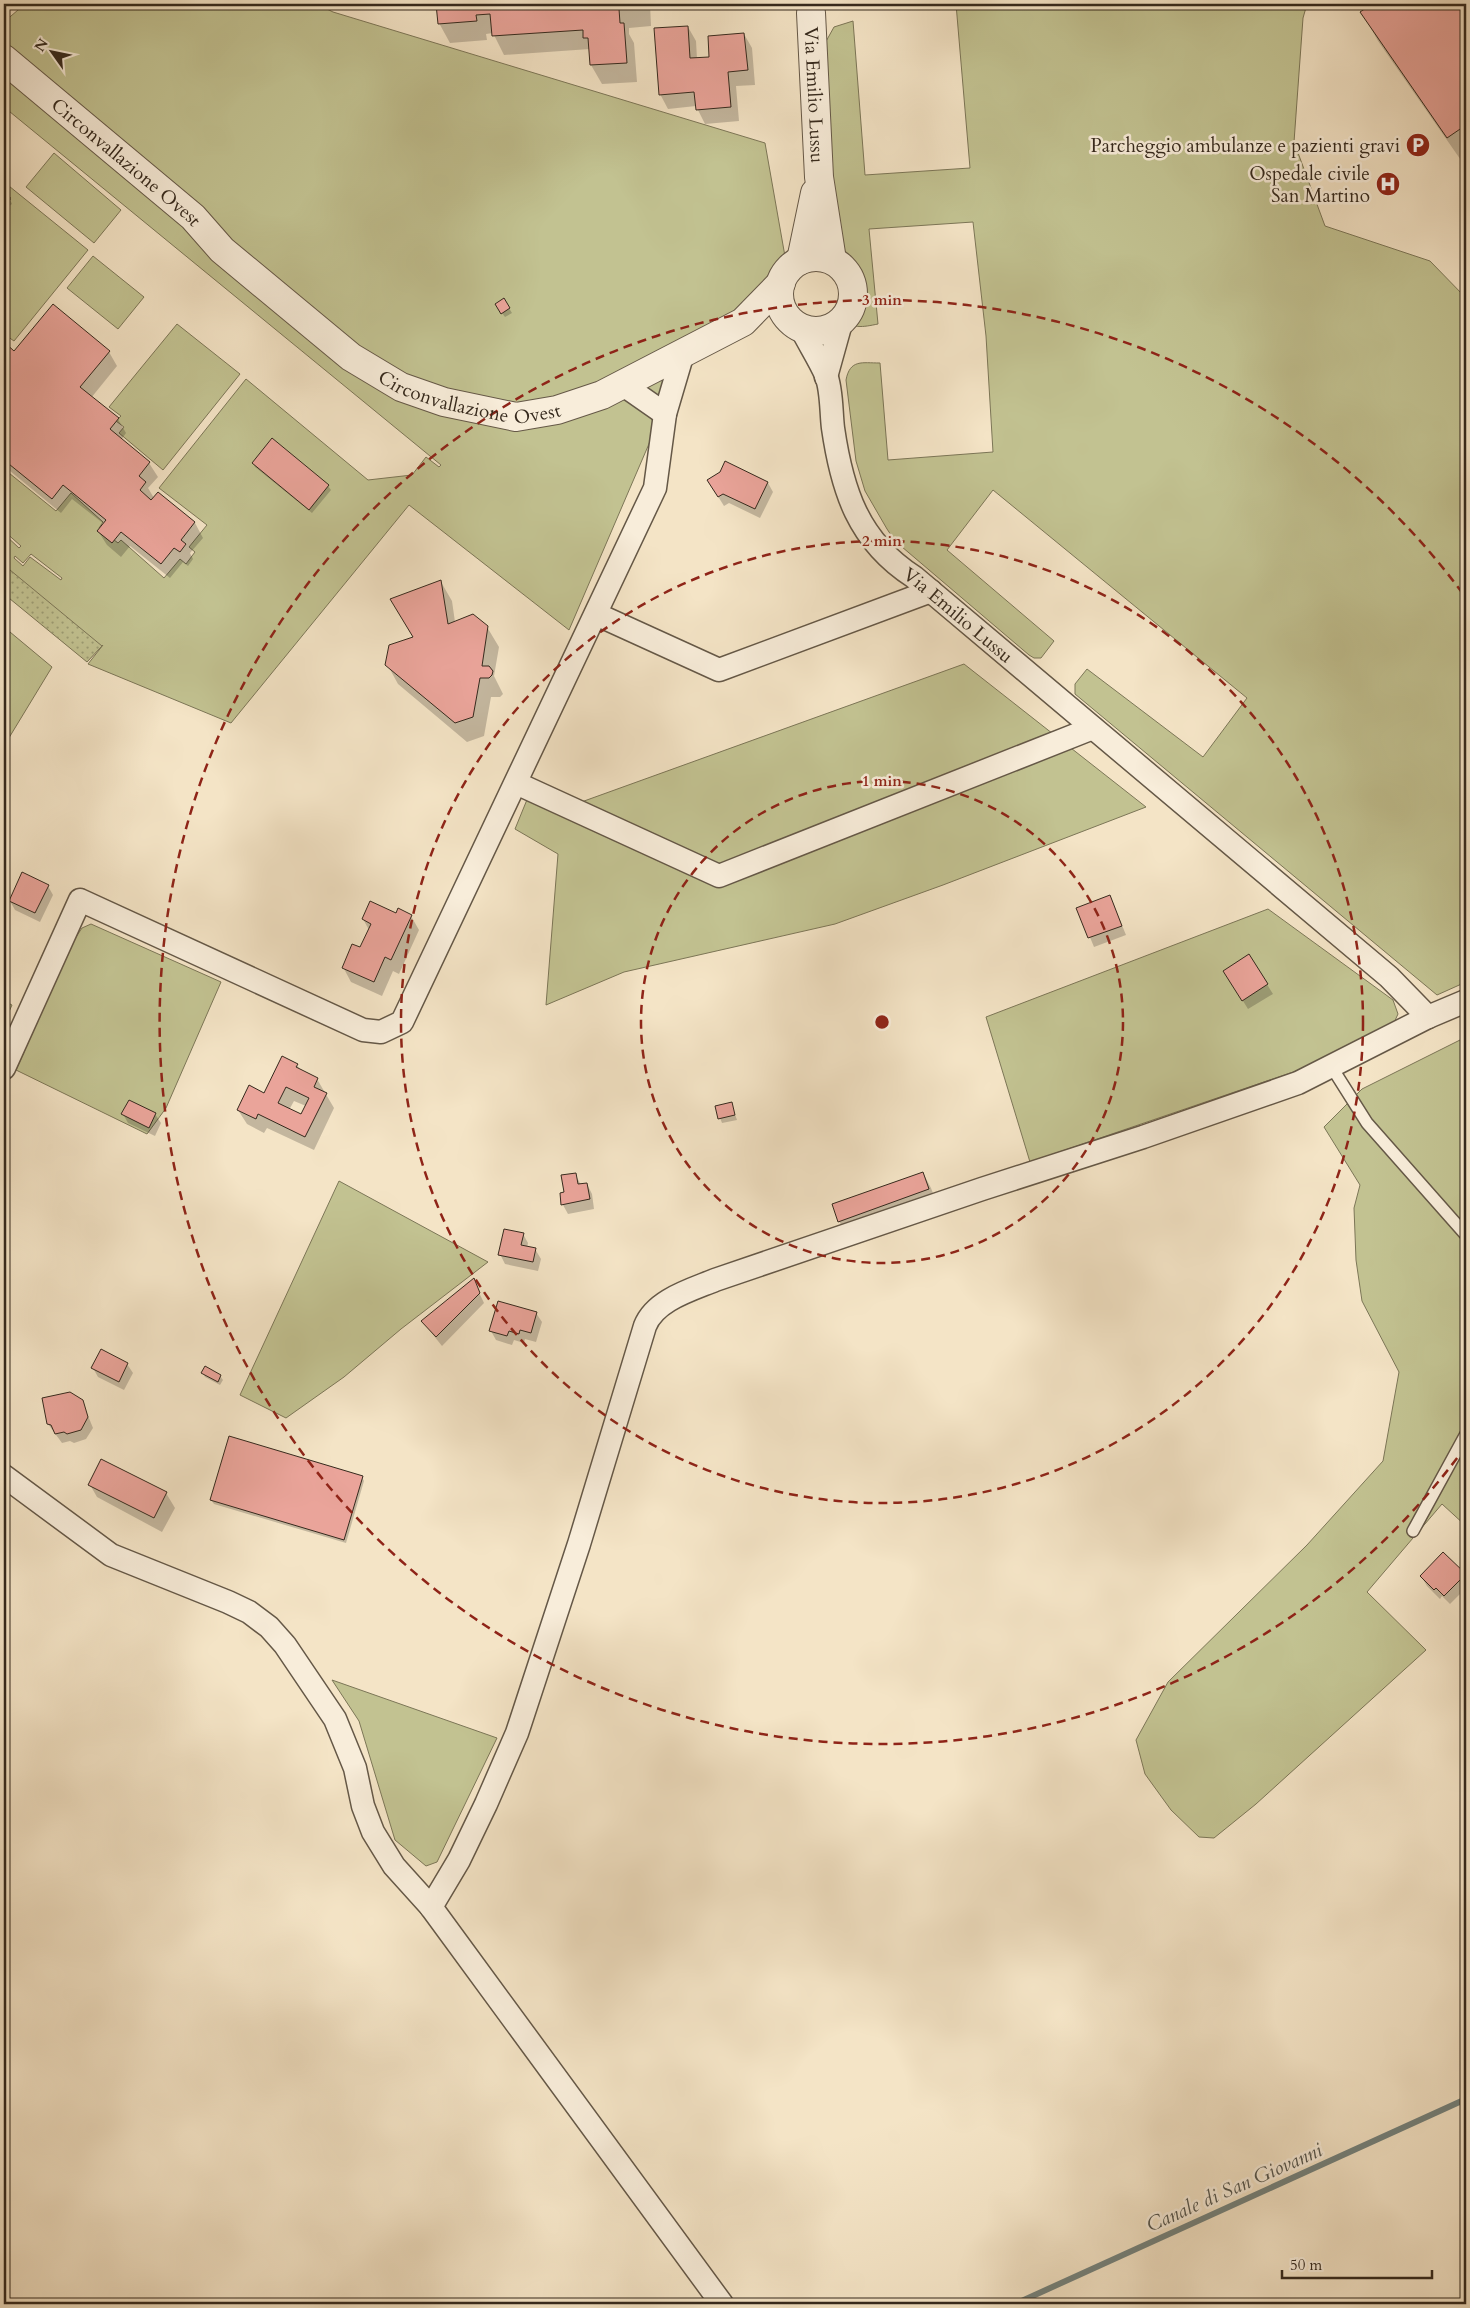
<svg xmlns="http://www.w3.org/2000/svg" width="1470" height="2308" font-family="Cardo,serif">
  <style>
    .grass { fill: #c2c291; stroke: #7c7657; fill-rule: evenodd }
    .park { fill: url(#park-dots); stroke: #7c7657 }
    .shadow { fill: #0003; fill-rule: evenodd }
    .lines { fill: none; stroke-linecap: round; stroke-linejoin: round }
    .stream { stroke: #74827d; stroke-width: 6 }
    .building { fill: #eaa49a; stroke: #35291d; fill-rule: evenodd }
    .service-casing { stroke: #655847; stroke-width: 14 }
    .minor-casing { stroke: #655847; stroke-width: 25 }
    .tertiary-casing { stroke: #655847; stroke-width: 30 }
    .service { stroke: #f8edda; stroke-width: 11 }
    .minor { stroke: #f8edda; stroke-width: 22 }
    .tertiary { stroke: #f8edda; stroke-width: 28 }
    .ring { fill: none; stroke: #8f2418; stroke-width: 2.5; stroke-dasharray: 9 6 }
    .labels { text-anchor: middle; stroke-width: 5; stroke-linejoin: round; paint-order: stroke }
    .street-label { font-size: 19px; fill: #35291d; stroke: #f8edda }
    .poi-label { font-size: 19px; fill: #35291d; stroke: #f8edda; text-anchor: end }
    .water-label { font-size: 20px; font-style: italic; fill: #54554d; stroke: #f8edda }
    .centre { fill: #8f2418; stroke: #f8edda; stroke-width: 2.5 }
    .ring-label { font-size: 15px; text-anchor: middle; font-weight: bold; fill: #8f2418; stroke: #f8edda; stroke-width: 5; stroke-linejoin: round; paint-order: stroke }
  </style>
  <defs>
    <pattern id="park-dots" width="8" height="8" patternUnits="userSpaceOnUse" patternTransform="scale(1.25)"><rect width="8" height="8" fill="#c2c291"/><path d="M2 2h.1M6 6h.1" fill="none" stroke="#9e9e76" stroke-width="1.8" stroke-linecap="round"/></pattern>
  </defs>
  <rect width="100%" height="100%" fill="#f4e4c6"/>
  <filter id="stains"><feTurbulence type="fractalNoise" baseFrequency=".004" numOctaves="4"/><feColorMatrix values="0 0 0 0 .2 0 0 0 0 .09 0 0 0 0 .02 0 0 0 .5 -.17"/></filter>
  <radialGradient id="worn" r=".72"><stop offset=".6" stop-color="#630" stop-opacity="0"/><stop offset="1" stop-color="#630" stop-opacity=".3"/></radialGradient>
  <!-- grass -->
  <path class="grass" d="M25,4H317L333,12L765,143L789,279L679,374L569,630L409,505L231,723L88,664L103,645L88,660L4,591V534L19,548L21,546L4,531V469L56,511L71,493L103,522L99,528L118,543L121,540L164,578L180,559L186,564L195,552L189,547L207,525L159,488L246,379L368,480L412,475L426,457L439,467L441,465L4,107V22ZM31,554L62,578L61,580L30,557L23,566L14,558L15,556L23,563Z
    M956,4H1307L1303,18L1294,142L1325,226L1430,261L1466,298V982L1437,995L1075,694V684L1087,669L1203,757L1247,698L993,490L947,550L1054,641L1041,658H1034L1029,655L895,541L887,529L865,491L856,461L846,380C850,359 862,363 880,363L888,460L993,452L986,336L973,222L869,229L878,324C863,327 851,330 842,316L824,45L834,27L853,21L865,175L970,168Z
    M54,153L121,210L94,243L26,187Z
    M4,182L88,250L14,341L4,334Z
    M93,256L144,297L118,329L67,288Z
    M177,324L240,374L163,470L119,433L124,427L116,421L121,416L109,407Z
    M4,627L52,667L4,746Z
    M964,664L1146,807L943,885L835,924L624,972L546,1005L558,854L515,829L533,785L573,805Z
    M1268,909L1393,1000L1398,1014L1392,1027L1296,1071L1030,1162L986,1017Z
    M91,924L221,982L166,1108L147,1134L16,1070L72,943L82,928Z
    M4,1001L12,1005L4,1023Z
    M1466,1037V1526L1442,1504L1367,1592L1426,1650L1256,1804L1214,1838L1199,1837L1171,1810L1145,1774L1136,1740L1168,1682L1307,1545L1383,1461L1399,1372L1362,1301L1356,1260L1354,1208L1360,1185L1324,1127L1362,1089Z
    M339,1181L488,1262L401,1329L344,1377L286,1418L240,1395Z
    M332,1680L497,1738L437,1862L426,1866L395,1840L359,1721Z"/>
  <!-- park -->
  <path class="park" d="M4,565L102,646L87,662L4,594Z"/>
  <!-- shadow -->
  <path class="shadow" d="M438,4H650L651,26L629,28V34L634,43L637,82L602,84L591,65L590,49L504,55L493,33L486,34L487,40L450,43L439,23Z
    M1374,4H1466L1465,166L1378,41L1362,12Z
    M688,27L696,41L697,59L710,58L744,34L752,48L755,85L736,86L739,121L705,124L696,106L668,109L660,94Z
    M9,197L12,204L4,210V200Z
    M7,213L10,219L4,224V214Z
    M504,300L512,313L505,317L496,305Z
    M4,344L14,353L109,352L117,366L91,398L118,419L126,433L121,440L149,463L158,477L148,488L154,498L158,494L195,523L203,538L190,553L193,559L188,566L183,562L170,578L130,546L121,557L107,545L98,531L104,524L72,499L61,513L4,466Z
    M253,463L328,486L331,490L312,513L255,467Z
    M726,463L768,483L773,492L760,518L729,503L724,506L714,490Z
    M441,582L452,601L455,622L487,627L499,647L494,676L503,694L500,697H491L484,736L467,742L398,684L387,664L414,637Z
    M48,886L53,895L40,922L15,910L10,901Z
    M1110,896L1126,935L1094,947L1078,908Z
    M397,915L411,916L419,930L399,974L393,971L382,996L351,982L343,967L361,949L369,930L363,919Z
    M1249,955L1273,994L1248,1009L1230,980Z
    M297,1065L301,1071L317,1079L334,1108L314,1150L267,1128L264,1133L247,1124L238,1110L264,1094ZM294,1101L306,1106L302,1116L289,1110Z
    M731,1103L737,1120L722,1123L720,1118Z
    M123,1114H155L161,1123L155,1136L128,1123Z
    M923,1173L931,1188L937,1204L847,1236L839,1221Z
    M575,1174L581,1185L587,1184L592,1194L594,1209L568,1214L563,1205Z
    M523,1234L528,1243L527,1248L535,1249L541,1259L538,1271L505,1264L500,1254Z
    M473,1280L484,1303L442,1346L422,1321Z
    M536,1313L542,1322L536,1342L525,1339L524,1343L514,1340L512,1345L496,1340L491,1331Z
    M127,1364L133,1373L124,1390L98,1377L93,1368Z
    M203,1373L220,1376L223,1380L220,1385L205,1377Z
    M82,1401L93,1428L86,1439L74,1443L70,1441L62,1443L48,1424Z
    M101,1460L166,1493L175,1508L162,1532L97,1497L89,1483Z
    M362,1477L364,1481L346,1543L214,1504L211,1500Z
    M1465,1575L1466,1588L1450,1604L1442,1596L1440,1599L1427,1586L1421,1576Z"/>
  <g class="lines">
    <!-- stream -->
    <path class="stream" d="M1015,2304L1466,2099"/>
  </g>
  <!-- building -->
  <path class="building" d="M436,4H641V7L619,9L620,23H624L627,63L590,65L588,38H583V30L492,36L490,14L476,15L477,21L438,24Z
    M1372,4H1466V125L1447,138L1360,12Z
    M688,26L690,58L709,57L708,36L744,33L748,70L728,72L731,107L696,110L694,92L659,95L654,28Z
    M7,195L10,197V200L4,204V198Z
    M504,298L510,308L501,314L495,304Z
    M53,304L110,351L80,387L119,418L110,429L150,462L139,476L146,482L140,490L151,500L158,492L195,522L181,540L186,544L180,552L174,548L161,564L121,532L112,543L97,531L106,520L63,485L52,499L4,460V342L14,351Z
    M272,438L329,485L309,510L252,463Z
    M725,461L768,482L755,509L723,494L718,497L707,480L720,472Z
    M441,580L448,624L473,614L488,626L482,666H489L493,671L492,675L489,678H480L473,717L455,723L385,665L389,645L413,637L390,599Z
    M22,872L49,885L35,913L9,901Z
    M1110,895L1122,926L1088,938L1076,908Z
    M370,901L396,913L398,908L412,915L391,960L385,957L374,982L342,968L352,944L360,947L371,924L362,919Z
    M1249,954L1268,984L1242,1001L1223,971Z
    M282,1056L298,1064L296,1067L318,1078L314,1087L327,1093L305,1137L258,1114L256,1119L237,1110L249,1085L264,1093ZM286,1087L309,1098L301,1114L278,1103Z
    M129,1100L156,1113L149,1128L121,1114Z
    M732,1102L735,1115L718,1119L715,1106Z
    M923,1172L929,1189L838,1222L832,1204Z
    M576,1173L578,1184L587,1183L590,1199L561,1205L560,1193L564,1192L561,1175Z
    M504,1229L524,1233L521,1245L536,1248L533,1262L498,1255Z
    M474,1278L480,1293L436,1337L421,1321Z
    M498,1301L537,1312L531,1333L520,1330L519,1334L509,1331L507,1336L489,1331Z
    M101,1349L128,1363L119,1382L91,1368Z
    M205,1366L221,1375L218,1382L201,1373Z
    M70,1392L83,1400L88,1417L81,1430L67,1434L64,1432L55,1434L51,1425L47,1424L42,1398Z
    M229,1436L363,1476L344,1540L210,1500Z
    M101,1459L167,1492L154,1518L88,1485Z
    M1443,1552L1466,1574L1444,1596L1436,1588L1434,1590L1420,1576Z"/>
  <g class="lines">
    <!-- service casing -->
    <g class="service-casing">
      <path id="service" d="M1331,1066L1367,1123L1466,1235
        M1413,1531L1466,1434"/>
    </g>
    <!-- minor casing -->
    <g class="minor-casing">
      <g id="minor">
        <path id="s1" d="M801,328C809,344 819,359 826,375C832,390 831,412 833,428C842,490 858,541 914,577L1389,977L1428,1017"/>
        <path d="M826,377L841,323"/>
        <path d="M622,384L665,414"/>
        <path d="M596,614L719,670L931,591"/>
        <path d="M516,783L719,876L1093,728"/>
        <path d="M4,1068L80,900L363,1030L381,1032L402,1022L655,488L665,414L683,353"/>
        <path d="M4,1476L111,1555L228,1602L249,1612L269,1627L285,1645L335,1719L355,1768L363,1806L373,1832L394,1866L431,1907L722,2304"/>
        <path d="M431,1907L459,1860L486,1804L517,1733L579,1544L645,1326C655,1300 691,1290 715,1280L982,1189L1143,1137L1298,1083L1428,1017L1466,1001"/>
      </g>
    </g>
    <!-- tertiary casing -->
    <g class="tertiary-casing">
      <g id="tertiary">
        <path id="s2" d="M811,13L819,177L832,260"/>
        <path id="s3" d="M4,59L193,217L222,250L351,357L401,387L444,402L516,417L557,410L602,395L743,322L781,283"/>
        <circle cx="816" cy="294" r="37"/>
        <path d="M801,260L815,193"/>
      </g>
    </g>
    <!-- service -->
    <use href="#service" class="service"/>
    <!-- minor -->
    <use href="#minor" class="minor"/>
    <!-- tertiary -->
    <use href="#tertiary" class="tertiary"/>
  </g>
  <!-- distance rings -->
  <g class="ring">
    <circle cx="882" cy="1022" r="241"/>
    <circle cx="882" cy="1022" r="481"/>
    <path d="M1466 1446A722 722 0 1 1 1466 598"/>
  </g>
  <!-- icons -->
  <defs>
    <g id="parking-disc" transform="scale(1.25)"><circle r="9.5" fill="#8f2418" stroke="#f8edda"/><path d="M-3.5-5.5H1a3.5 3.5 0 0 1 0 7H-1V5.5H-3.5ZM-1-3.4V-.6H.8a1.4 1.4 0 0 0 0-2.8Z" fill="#fff"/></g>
    <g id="hospital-disc" transform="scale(1.25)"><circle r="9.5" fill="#8f2418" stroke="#f8edda"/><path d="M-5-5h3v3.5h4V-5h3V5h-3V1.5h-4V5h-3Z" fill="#fff"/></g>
  </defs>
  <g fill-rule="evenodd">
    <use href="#parking-disc" x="1418" y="145"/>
    <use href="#hospital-disc" x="1388" y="184"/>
  </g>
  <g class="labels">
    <!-- street labels -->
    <g class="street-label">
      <text dy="7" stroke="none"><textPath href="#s2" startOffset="82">Via Emilio Lussu</textPath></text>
      <text dy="7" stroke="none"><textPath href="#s3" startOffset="160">Circonvallazione Ovest</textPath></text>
      <text dy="7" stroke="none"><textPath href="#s3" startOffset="586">Circonvallazione Ovest</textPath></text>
      <text dy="7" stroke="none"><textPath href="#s1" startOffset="341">Via Emilio Lussu</textPath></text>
    </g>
    <!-- poi labels -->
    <g class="poi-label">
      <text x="1400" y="152">Parcheggio ambulanze e pazienti gravi</text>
      <text x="1370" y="180">Ospedale civile<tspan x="1370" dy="22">San Martino</tspan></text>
    </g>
    <!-- water labels -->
    <g class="water-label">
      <text transform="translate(1234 2187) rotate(-24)" y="7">Canale di San Giovanni</text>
    </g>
  </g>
  <circle cx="882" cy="1022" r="8" class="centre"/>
  <g class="ring-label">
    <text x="882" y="305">3 min</text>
    <text x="882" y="546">2 min</text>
    <text x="882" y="786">1 min</text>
  </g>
  <!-- margin -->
  <rect width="1470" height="2308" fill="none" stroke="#f4e4c6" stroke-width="20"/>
  <rect x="5" y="5" width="1460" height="2298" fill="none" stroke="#35291d" stroke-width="2.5"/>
  <rect x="10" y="10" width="1450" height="2288" fill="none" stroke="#35291d"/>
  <!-- north arrow -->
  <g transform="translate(52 52) rotate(303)" stroke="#f8edda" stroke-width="4" paint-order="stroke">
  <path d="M0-4L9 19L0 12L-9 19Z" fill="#35291d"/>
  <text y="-8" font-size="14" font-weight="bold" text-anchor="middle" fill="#35291d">N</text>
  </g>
  <!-- scale -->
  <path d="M1282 2270v8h150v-8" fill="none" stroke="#35291d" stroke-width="2.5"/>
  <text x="1290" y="2270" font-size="15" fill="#35291d" stroke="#f8edda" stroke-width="4" paint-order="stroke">50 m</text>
  <rect width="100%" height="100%" filter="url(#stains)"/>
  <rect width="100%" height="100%" fill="url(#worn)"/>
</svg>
